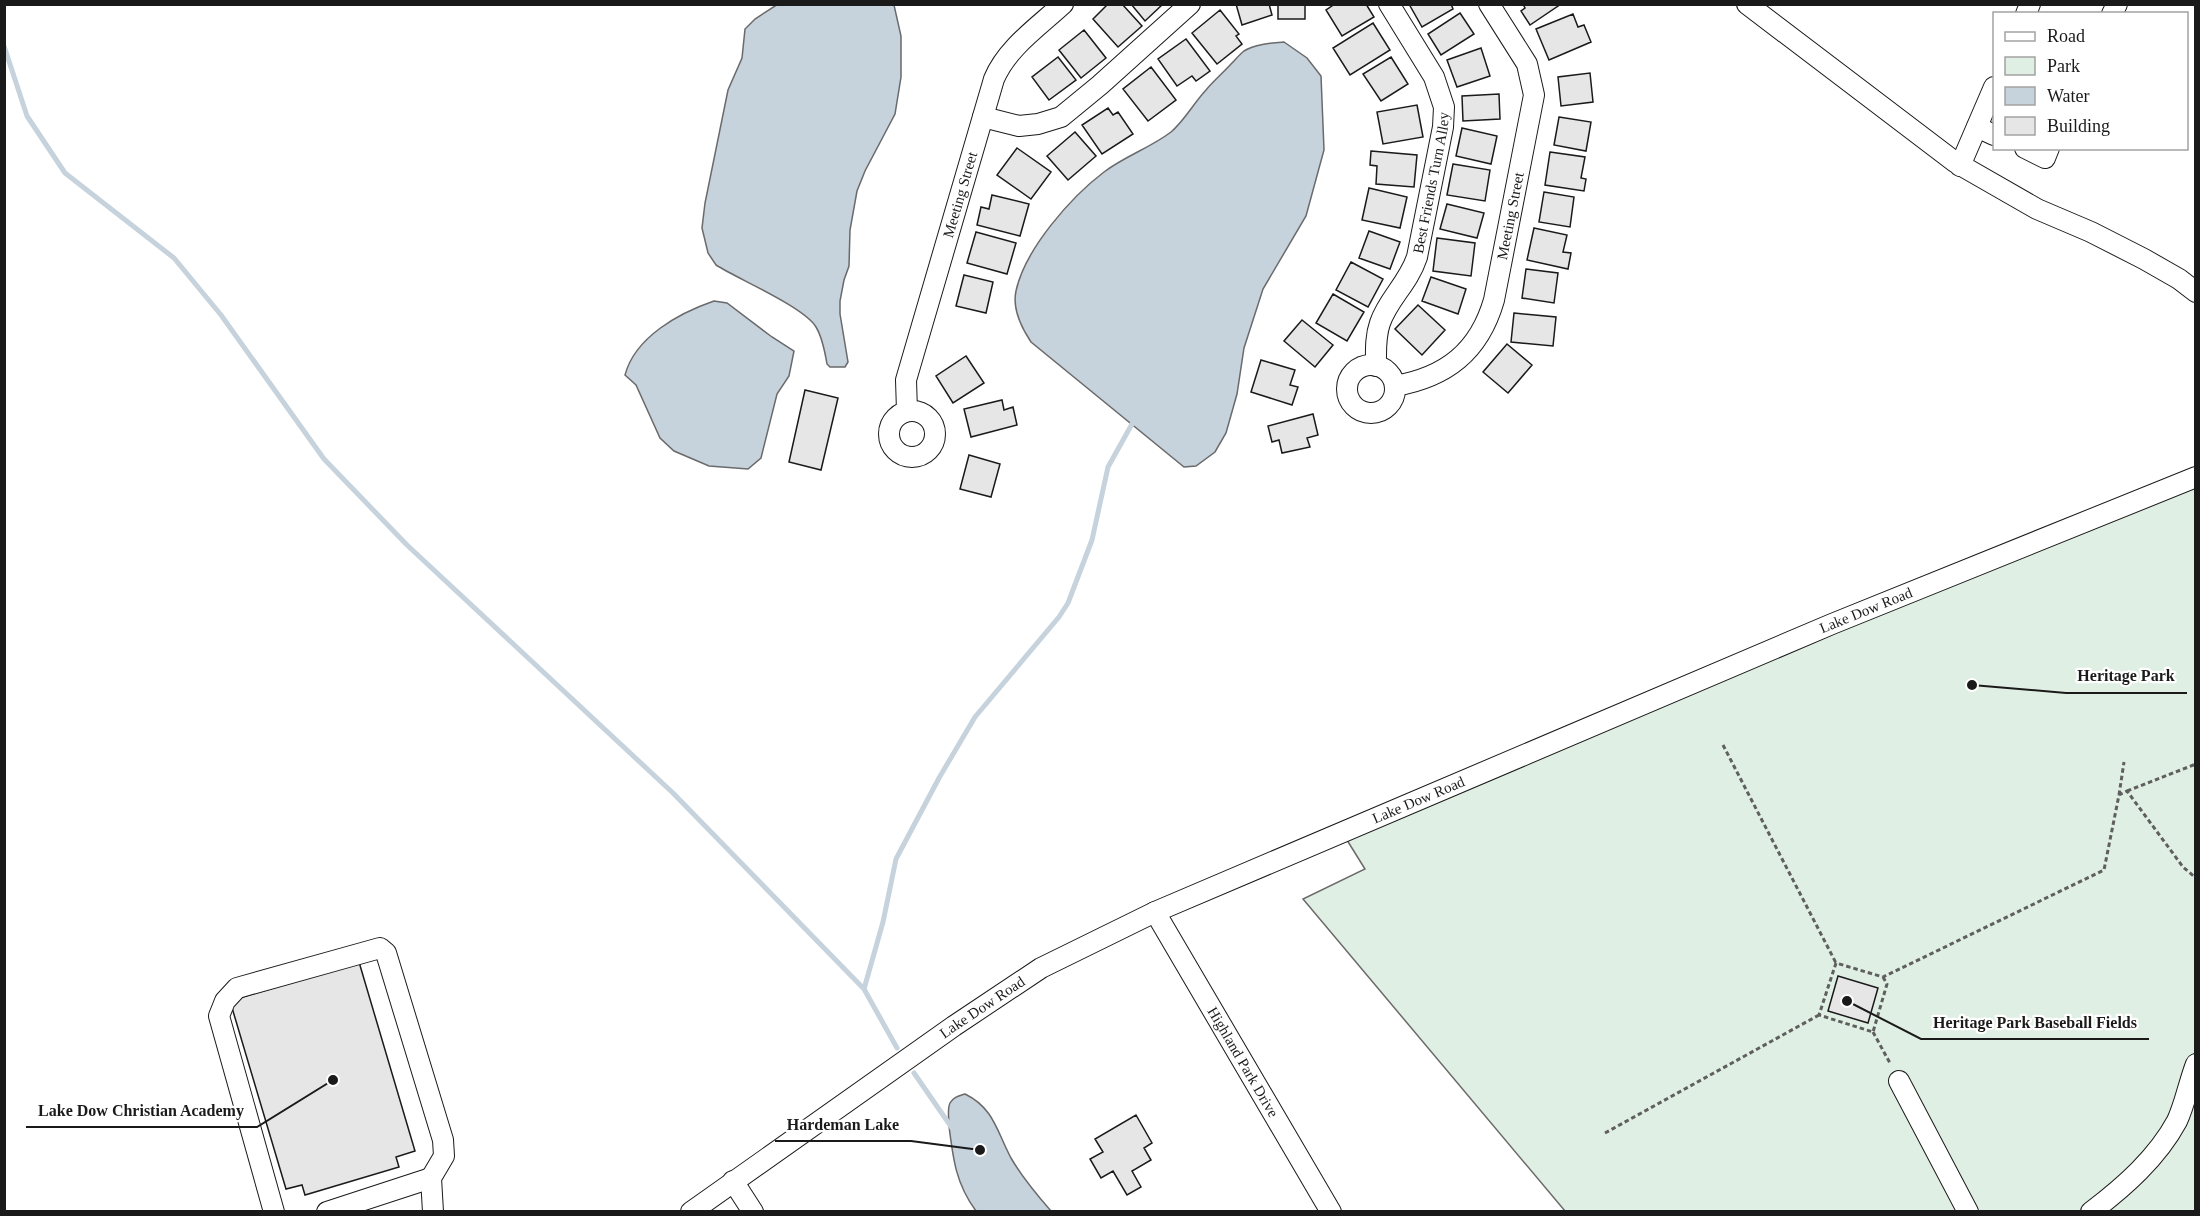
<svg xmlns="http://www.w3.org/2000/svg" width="2200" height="1216" font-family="'Times New Roman',serif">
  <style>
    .green { fill: #e0efe3; stroke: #6a6a6a; stroke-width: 1.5 }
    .water { fill: #c6d2dc; stroke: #6a6a6a; stroke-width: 1.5 }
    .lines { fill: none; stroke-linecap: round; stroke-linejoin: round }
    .stream { stroke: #c6d2dc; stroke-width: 5 }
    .building { fill: #e6e6e6; stroke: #1a1a1a; stroke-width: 1.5 }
    .minor-casing { stroke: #1a1a1a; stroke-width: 22 }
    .path { stroke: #5f5f5f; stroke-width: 3; stroke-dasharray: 4.5 3; stroke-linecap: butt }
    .minor { stroke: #fff; stroke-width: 20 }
    .labels { text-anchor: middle; stroke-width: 4.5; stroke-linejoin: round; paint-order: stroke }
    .street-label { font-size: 15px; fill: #1a1a1a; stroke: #fff }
    .leader { fill: none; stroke: #1a1a1a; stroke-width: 2 }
    .callout-dot { fill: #1a1a1a; stroke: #fff; stroke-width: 2 }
    .callout-label { font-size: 16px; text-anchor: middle; font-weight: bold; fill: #1a1a1a; stroke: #fff; stroke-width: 4.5; stroke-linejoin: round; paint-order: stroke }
  </style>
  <rect width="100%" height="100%" fill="#fff"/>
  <!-- green -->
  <path class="green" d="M2195,471V1211H1565L1303,899L1365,869L1337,824Z"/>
  <!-- water -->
  <path class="water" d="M778,4L894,5L901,36V77L895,114L865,171L857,191L850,230L849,266L844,280L840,301V314L848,362L845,367H830L827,364C825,352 822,337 816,327C804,307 738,279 716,265L708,253L702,228L705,203L728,90L742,58L745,29L755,19Z
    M1284,42L1307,58L1321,76L1324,150L1306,216L1263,289L1244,348L1237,394L1226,433L1215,452L1196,466L1184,467L1031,342C1021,327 1012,309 1016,291C1025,249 1071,197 1104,172C1125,156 1150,148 1171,132C1185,120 1193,104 1206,90C1213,81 1223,73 1231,64C1235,60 1240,54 1244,51C1255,44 1272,43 1284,42Z
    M714,301L727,303L772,337L794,351L789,376L777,394L761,458L748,469L709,466L674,451L660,438L636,385L625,375C635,337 679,313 714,301Z
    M965,1094C994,1108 997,1132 1011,1158C1022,1177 1037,1195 1051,1211H976C956,1184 953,1159 949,1126C949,1119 947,1109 950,1103C953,1097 959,1096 965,1094Z"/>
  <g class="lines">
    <!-- stream -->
    <path class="stream" d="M4,46L27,116L65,173L174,258L221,315L324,459L407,545L673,793L864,989L897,1048
      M864,989L883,922L896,859L939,778L975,717L1059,617L1068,603L1092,540L1108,467L1132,424
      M914,1073L952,1128"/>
  </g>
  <!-- building -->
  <path class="building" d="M1108,4H1122L1142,26L1118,47L1093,19Z
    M1131,4H1163L1145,21Z
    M1236,4H1269L1272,15L1242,25Z
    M1278,4H1305V19H1278Z
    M1335,4H1366L1374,17L1342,36L1326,10Z
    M1409,4H1451L1453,9L1422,27Z
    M1523,4H1561L1530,25L1521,11L1525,8Z
    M1220,10L1239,34L1236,36L1242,44L1217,64L1192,33Z
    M1460,13L1474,34L1441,55L1428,34Z
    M1573,14L1578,27L1584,25L1591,42L1549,60L1536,29Z
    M1373,23L1390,50L1350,75L1333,48Z
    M1084,30L1106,58L1081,78L1059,50Z
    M1186,39L1210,71L1196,81L1192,76L1177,86L1158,59Z
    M1481,48L1490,76L1457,87L1447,60Z
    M1058,57L1076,80L1049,100L1032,77Z
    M1391,57L1408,84L1381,101L1363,74Z
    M1151,67L1176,100L1148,121L1123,89Z
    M1590,73L1593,102L1561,106L1558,77Z
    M1499,94L1500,119L1463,121L1462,96Z
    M1417,105L1423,137L1383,144L1377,112Z
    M1108,108L1113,115L1118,112L1133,134L1102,154L1082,125Z
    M1559,117L1591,122L1586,151L1554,145Z
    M1462,128L1497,136L1491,164L1456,156Z
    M1075,132L1096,156L1068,180L1047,156Z
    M1017,148L1051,172L1031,199L997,175Z
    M1371,151L1417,155L1414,187L1376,184L1377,166L1370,165Z
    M1550,152L1585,157L1581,178L1586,179L1584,191L1545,185Z
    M1453,164L1490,170L1485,201L1447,195Z
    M1369,188L1407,197L1400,228L1362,220Z
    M1544,192L1574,197L1570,227L1539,222Z
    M992,195L1029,204L1020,236L977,225L981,207L989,209Z
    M1447,204L1484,213L1477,238L1440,229Z
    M1534,228L1567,235L1563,252L1571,253L1568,269L1527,260Z
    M1369,231L1400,242L1390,269L1359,258Z
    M976,232L1016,243L1007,274L967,263Z
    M1437,238L1475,243L1471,276L1433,271Z
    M1351,262L1383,279L1368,307L1336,290Z
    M1526,269L1558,273L1554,303L1522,298Z
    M964,275L993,282L986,313L956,306Z
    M1431,277L1466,289L1458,314L1422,301Z
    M1333,294L1364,312L1347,341L1316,323Z
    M1418,305L1445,330L1422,355L1395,329Z
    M1514,313L1556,317L1553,346L1511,342Z
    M1302,320L1333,345L1315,367L1284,341Z
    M1507,344L1532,365L1508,393L1483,372Z
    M966,356L984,383L953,403L936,376Z
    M1261,360L1295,370L1290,385L1298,387L1292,405L1251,392Z
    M805,390L838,398L821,470L789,462Z
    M1002,400L1004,410L1013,407L1017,425L971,437L964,409Z
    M1313,414L1318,435L1307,438L1310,447L1282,453L1279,440L1272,442L1268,426Z
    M969,455L1000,464L991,497L960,489Z
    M359,962L415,1151L396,1157L399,1167L305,1195L302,1185L286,1189L230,1001Z
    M1838,976L1878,988L1868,1023L1828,1011Z
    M1136,1115L1152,1143L1144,1148L1151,1160L1132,1171L1141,1187L1127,1195L1113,1171L1101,1178L1090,1159L1103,1152L1095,1139Z"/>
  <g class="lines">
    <!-- minor casing -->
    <g class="minor-casing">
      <g id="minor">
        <path d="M1747,4L1955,162L2037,209L2091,232L2144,259L2179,279L2196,292"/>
        <path d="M2026,14L2030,4"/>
        <path d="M2112,14L2117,4"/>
        <path d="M983,117L1019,126L1038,124L1061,117L1100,85L1190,4"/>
        <path d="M1977,127L1994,135"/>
        <path d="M2025,148L2045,158L2049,148"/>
        <path d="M1960,166L1994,87"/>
        <circle cx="1371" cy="389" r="24"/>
        <path id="s1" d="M1376,366C1376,352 1375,337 1380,323C1388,299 1408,284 1417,257L1443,127L1444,107L1434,77L1389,4"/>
        <path id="s2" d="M1395,386C1446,377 1479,352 1494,300L1534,95L1527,64L1489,4"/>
        <circle cx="912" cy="434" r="23"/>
        <path id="s3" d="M907,411L906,380L994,79C1007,48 1038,27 1063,4"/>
        <path id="s4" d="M1155,912L1331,1212"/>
        <path d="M1899,1081L1968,1212"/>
        <path d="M733,1181L753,1212"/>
        <path d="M274,1212L219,1016L225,1001L237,988L380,948L386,953L443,1140L444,1156L431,1178L433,1212"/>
        <path d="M327,1212L431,1178"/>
        <path id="s5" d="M691,1212L954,1026L1041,968L1155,912L1832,624L2196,477"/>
        <path d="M2091,1212C2124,1187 2157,1158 2177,1121C2185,1104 2189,1082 2196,1064"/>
      </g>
    </g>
    <!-- path -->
    <path class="path" d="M1723,745L1836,963
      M2127,791L2196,764
      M2119,795L2124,762
      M1883,977L1887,984L1873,1032L1819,1015L1836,963L1883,977L2104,870L2119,795L2127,791L2183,867L2196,878
      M1873,1032L1891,1065
      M1605,1133L1819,1015"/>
    <!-- minor -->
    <use href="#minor" class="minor"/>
  </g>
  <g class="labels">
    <!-- street labels -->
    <g class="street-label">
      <text dy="5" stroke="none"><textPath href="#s1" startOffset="195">Best Friends Turn Alley</textPath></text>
      <text dy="5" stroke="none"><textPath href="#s3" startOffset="224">Meeting Street</textPath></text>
      <text dy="5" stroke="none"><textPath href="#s2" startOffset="225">Meeting Street</textPath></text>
      <text dy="5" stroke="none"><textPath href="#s5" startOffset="1326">Lake Dow Road</textPath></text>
      <text dy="5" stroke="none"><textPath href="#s5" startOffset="840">Lake Dow Road</textPath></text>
      <text dy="5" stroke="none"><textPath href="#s5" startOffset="356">Lake Dow Road</textPath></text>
      <text dy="5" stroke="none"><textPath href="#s4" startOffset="174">Highland Park Drive</textPath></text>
    </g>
  </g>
  <!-- callouts -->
  <path class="leader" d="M1972 685L2066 693H2187M1847 1001L1921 1039H2149M333 1080L257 1127H26M980 1150L911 1141H775"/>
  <g class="callout-dot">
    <circle cx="1972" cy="685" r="6"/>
    <circle cx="1847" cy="1001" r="6"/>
    <circle cx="333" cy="1080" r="6"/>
    <circle cx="980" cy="1150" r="6"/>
  </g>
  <g class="callout-label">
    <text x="2126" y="681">Heritage Park</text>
    <text x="2035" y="1028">Heritage Park Baseball Fields</text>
    <text x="141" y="1116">Lake Dow Christian Academy</text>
    <text x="843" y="1130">Hardeman Lake</text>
  </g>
  <!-- border -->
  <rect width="2200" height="1216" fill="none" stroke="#1a1a1a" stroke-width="12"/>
  <!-- legend -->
  <rect x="1993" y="12" width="195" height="138" fill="#ffffff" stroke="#a3a3a3" stroke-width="1.5"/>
  <rect x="2005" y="32" width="30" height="9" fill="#ffffff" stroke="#a3a3a3" stroke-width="1.5"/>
  <text x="2047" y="42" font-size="18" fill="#1a1a1a">Road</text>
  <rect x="2005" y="57" width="30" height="18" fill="#e0efe3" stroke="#a3a3a3" stroke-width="1.5"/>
  <text x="2047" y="72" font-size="18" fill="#1a1a1a">Park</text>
  <rect x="2005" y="87" width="30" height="18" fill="#c6d2dc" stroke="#a3a3a3" stroke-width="1.5"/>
  <text x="2047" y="102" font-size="18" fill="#1a1a1a">Water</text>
  <rect x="2005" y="117" width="30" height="18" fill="#e6e6e6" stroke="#a3a3a3" stroke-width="1.5"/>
  <text x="2047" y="132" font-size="18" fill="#1a1a1a">Building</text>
</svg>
